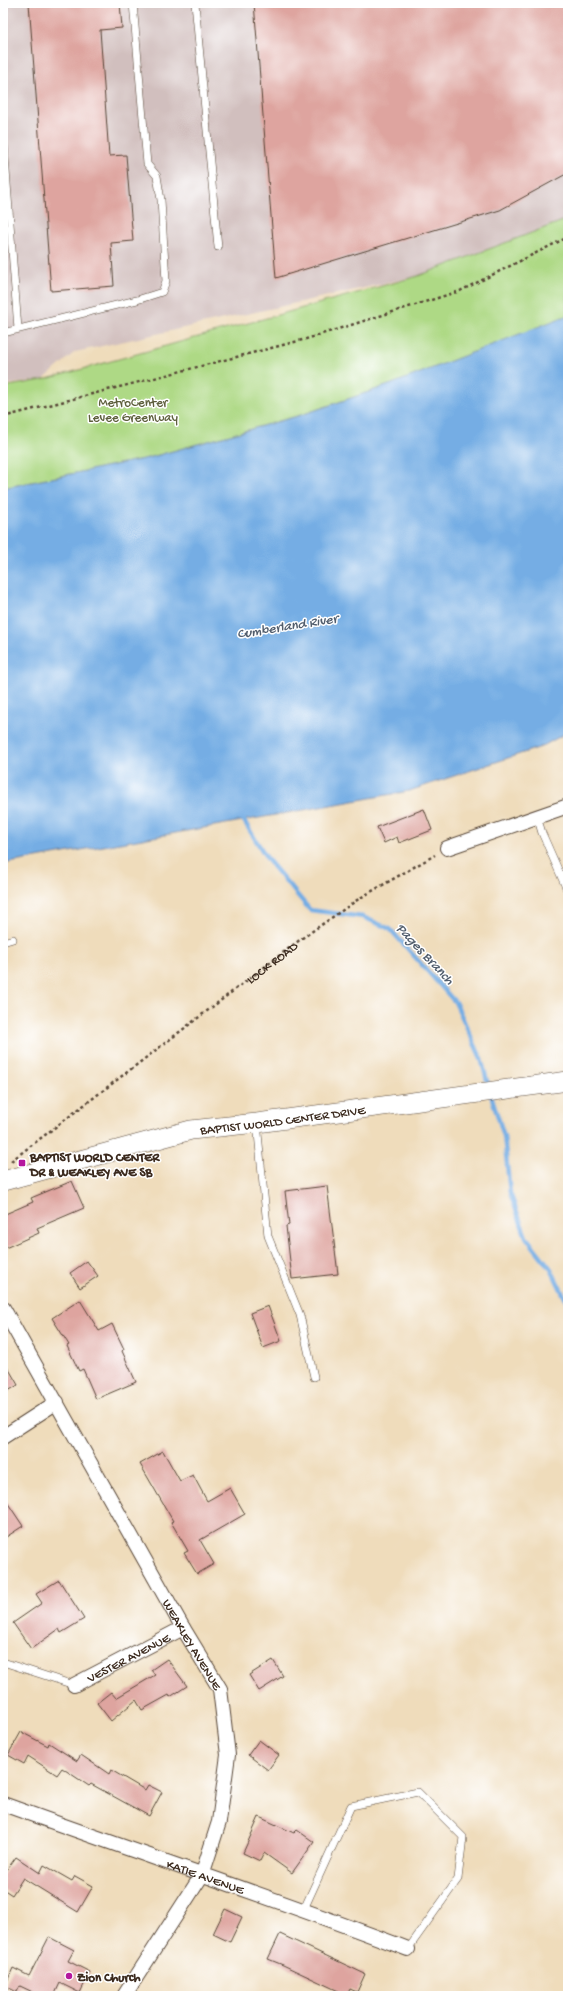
<svg xmlns="http://www.w3.org/2000/svg" width="571" height="1999" font-family="'Gochi Hand',sans-serif">
  <style>
    .industrial { fill: #d1bfbe }
    .green { fill: #aed985; stroke: #748252 }
    .water { fill: #75ade4; stroke: #586c81 }
    .lines { fill: none; stroke-linecap: round; stroke-linejoin: round }
    .stream { stroke: #75ade4; stroke-width: 4.5 }
    .building { fill: #dea49f }
    .lane-casing { stroke: #564536; stroke-width: 8 }
    .street-casing { stroke: #564536; stroke-width: 16 }
    .secondary-casing { stroke: #564536; stroke-width: 20 }
    .path { stroke: #564536; stroke-width: 2.5; stroke-dasharray: 3 3; stroke-linecap: butt }
    .lane { stroke: #fff; stroke-width: 7 }
    .street { stroke: #fff; stroke-width: 14 }
    .secondary { stroke: #fff; stroke-width: 19 }
    .poi-dot { fill: #b5179e; stroke: #fff; stroke-width: 1.5 }
    .labels { text-anchor: middle; stroke-width: 3; stroke-linejoin: round; paint-order: stroke }
    .park-label { font-size: 13px; fill: #5e5f3d; stroke: #fff }
    .street-label { font-size: 13px; fill: #3b2a1e; stroke: #fff }
    .poi-label { font-size: 13px; font-weight: bold; fill: #3b2a1e; stroke: #fff; text-anchor: start }
    .water-label { font-size: 14px; font-style: italic; fill: #525e6d; stroke: #fff }
  </style>
  <rect width="100%" height="100%" fill="#fff"/>
  <filter id="ink" filterUnits="userSpaceOnUse"><feTurbulence type="fractalNoise" baseFrequency=".025" numOctaves="2"/><feDisplacementMap in="SourceGraphic" scale="8" xChannelSelector="R" yChannelSelector="G"/><feConvolveMatrix kernelMatrix="1 2 1 2 8 2 1 2 1" color-interpolation-filters="sRGB"/></filter>
  <filter id="wash" filterUnits="userSpaceOnUse"><feTurbulence type="fractalNoise" baseFrequency=".012" numOctaves="4" result="noise"/><feDisplacementMap in="SourceGraphic" scale="16" xChannelSelector="R" yChannelSelector="G"/><feGaussianBlur stdDeviation="0.9" result="paint"/><feColorMatrix in="noise" values="0 0 0 0 0 0 0 0 0 0 0 0 0 0 0 0 0 1.4 0 .05"/><feComposite in="paint" operator="in"/></filter>
  <g filter="url(#wash)">
    <rect width="100%" height="100%" fill="#efdcbb"/>
    <!-- industrial -->
    <path class="industrial" d="M3,3H568V219L418,276L75,352L43,380L3,385Z"/>
    <!-- green -->
    <path class="green" d="M568,219L567,316L392,384L301,415L148,458L3,488V387L43,380L418,276Z"/>
    <!-- water -->
    <path class="water" d="M568,315V732L541,747L409,791L3,864V488L148,458L301,415L392,384Z"/>
    <g class="lines">
      <!-- stream -->
      <path class="stream" d="M241,816L268,860L310,910L363,917L390,929L455,1002L481,1058L489,1088
        M491,1095L504,1136L510,1193L526,1237L551,1269L568,1304"/>
    </g>
    <g id="blocks">
      <!-- building -->
      <path class="building" d="M29,3H120L122,28L100,30L109,156L126,155L133,241L111,243L114,286L51,291Z
        M254,3H568V173L500,210L276,278Z
        M424,809L432,830L399,843L397,837L384,843L377,827Z
        M72,1181L84,1208L37,1228L39,1233L3,1249V1215L33,1202L31,1198Z
        M327,1186L338,1274L292,1279L286,1226L289,1225L285,1191Z
        M87,1261L98,1276L80,1288L70,1273Z
        M80,1300L99,1331L112,1324L124,1349L122,1351L136,1382L96,1399L83,1369L79,1371L67,1346L69,1345L52,1318Z
        M268,1306L281,1341L263,1348L250,1313Z
        M3,1359L18,1385L3,1394Z
        M163,1451L180,1481L193,1475L207,1501L230,1488L245,1514L200,1540L214,1564L197,1574L184,1553L188,1551L171,1522L173,1521L140,1464Z
        M3,1496L23,1526L3,1539Z
        M59,1580L84,1619L61,1633L59,1629L31,1649L13,1623L42,1603L36,1594Z
        M167,1659L187,1686L170,1697L169,1695L142,1710L136,1700L111,1721L97,1703L111,1692L116,1698L155,1675L151,1670Z
        M273,1660L283,1676L259,1691L249,1675Z
        M21,1732L48,1746L49,1743L77,1761L81,1755L109,1774L111,1770L145,1790L148,1785L162,1792L149,1816L91,1784L89,1786L62,1768L57,1775L28,1756L24,1764L8,1755Z
        M259,1740L279,1755L268,1770L248,1755Z
        M259,1817L294,1833L297,1830L314,1842L292,1873L264,1853L260,1861L243,1853Z
        M16,1857L40,1873L44,1865L72,1881L75,1876L93,1886L78,1912L23,1878L12,1895L3,1889V1875Z
        M225,1909L242,1917L230,1942L213,1934Z
        M280,1934L365,1974L357,1992L350,1989L347,1995L283,1965L268,1959Z
        M49,1937L74,1950L68,1961L90,1972L80,1993L60,1983L54,1996H41L20,1986L17,1992L5,1986L13,1968L29,1976Z"/>
    </g>
  </g>
  <g filter="url(#ink)">
    <use href="#blocks" fill-opacity="0" stroke="#564536" stroke-width="1"/>
    <g class="lines">
      <!-- lane casing -->
      <g class="lane-casing">
        <path id="lane" d="M195,3L218,247
          M3,121V144
          M4,144L18,329
          M3,333L137,300L162,292L166,281L161,200L157,176L147,164L133,3
          M537,816L542,833L568,892
          M3,942L13,939
          M257,1123L268,1236L300,1315L314,1377
          M3,1662L74,1685
          M304,1909L351,1806L418,1792L463,1837L458,1879L408,1949"/>
      </g>
      <!-- street casing -->
      <g class="street-casing">
        <g id="street">
          <path d="M447,848L568,806"/>
          <path id="s2" d="M3,1308L183,1628L220,1689L228,1755L219,1822L202,1875L124,1996"/>
          <path d="M3,1437L57,1402"/>
          <path id="s3" d="M74,1685L183,1628"/>
          <path id="s4" d="M3,1804C138,1853 274,1898 408,1949"/>
        </g>
      </g>
      <!-- secondary casing -->
      <g class="secondary-casing">
        <g id="secondary">
          <path id="s5" d="M3,1181L191,1130L257,1123L568,1081"/>
        </g>
      </g>
      <!-- path -->
      <g class="path">
        <path d="M3,417L306,339L460,291L568,237"/>
        <path id="s1" d="M11,1161L301,939L360,898L435,855"/>
      </g>
      <!-- lane -->
      <use href="#lane" class="lane"/>
      <!-- street -->
      <use href="#street" class="street"/>
      <!-- secondary -->
      <use href="#secondary" class="secondary"/>
    </g>
  </g>
  <!-- markers -->
  <g class="poi-dot">
    <rect x="18" y="1159" width="8" height="8" rx="2"/>
    <circle cx="69" cy="1976" r="4"/>
  </g>
  <g class="labels">
    <!-- park labels -->
    <g class="park-label">
      <text x="133" y="406">MetroCenter<tspan x="133" dy="15">Levee Greenway</tspan></text>
    </g>
    <!-- street labels -->
    <g class="street-label">
      <text dy="5" stroke="none"><textPath href="#s1" startOffset="328">LOCK ROAD</textPath></text>
      <text dy="5" stroke="none"><textPath href="#s5" startOffset="287">BAPTIST WORLD CENTER DRIVE</textPath></text>
      <text dy="5" stroke="none"><textPath href="#s2" startOffset="386">WEAKLEY AVENUE</textPath></text>
      <text dy="5" stroke="none"><textPath href="#s3" startOffset="61">VESTER AVENUE</textPath></text>
      <text dy="5" stroke="none"><textPath href="#s4" startOffset="215">KATIE AVENUE</textPath></text>
    </g>
    <!-- poi labels -->
    <g class="poi-label">
      <text x="30" y="1161">BAPTIST WORLD CENTER<tspan x="30" dy="15">DR &amp; WEAKLEY AVE SB</tspan></text>
      <text x="77" y="1981">Zion Church</text>
    </g>
    <!-- water labels -->
    <g class="water-label">
      <text transform="translate(287 625) rotate(-9)" y="5">Cumberland River</text>
      <text transform="translate(426 953) rotate(47)" y="5">Pages Branch</text>
    </g>
  </g>
  <!-- margin -->
  <rect width="571" height="1999" fill="none" stroke="#fff" stroke-width="16"/>
</svg>
